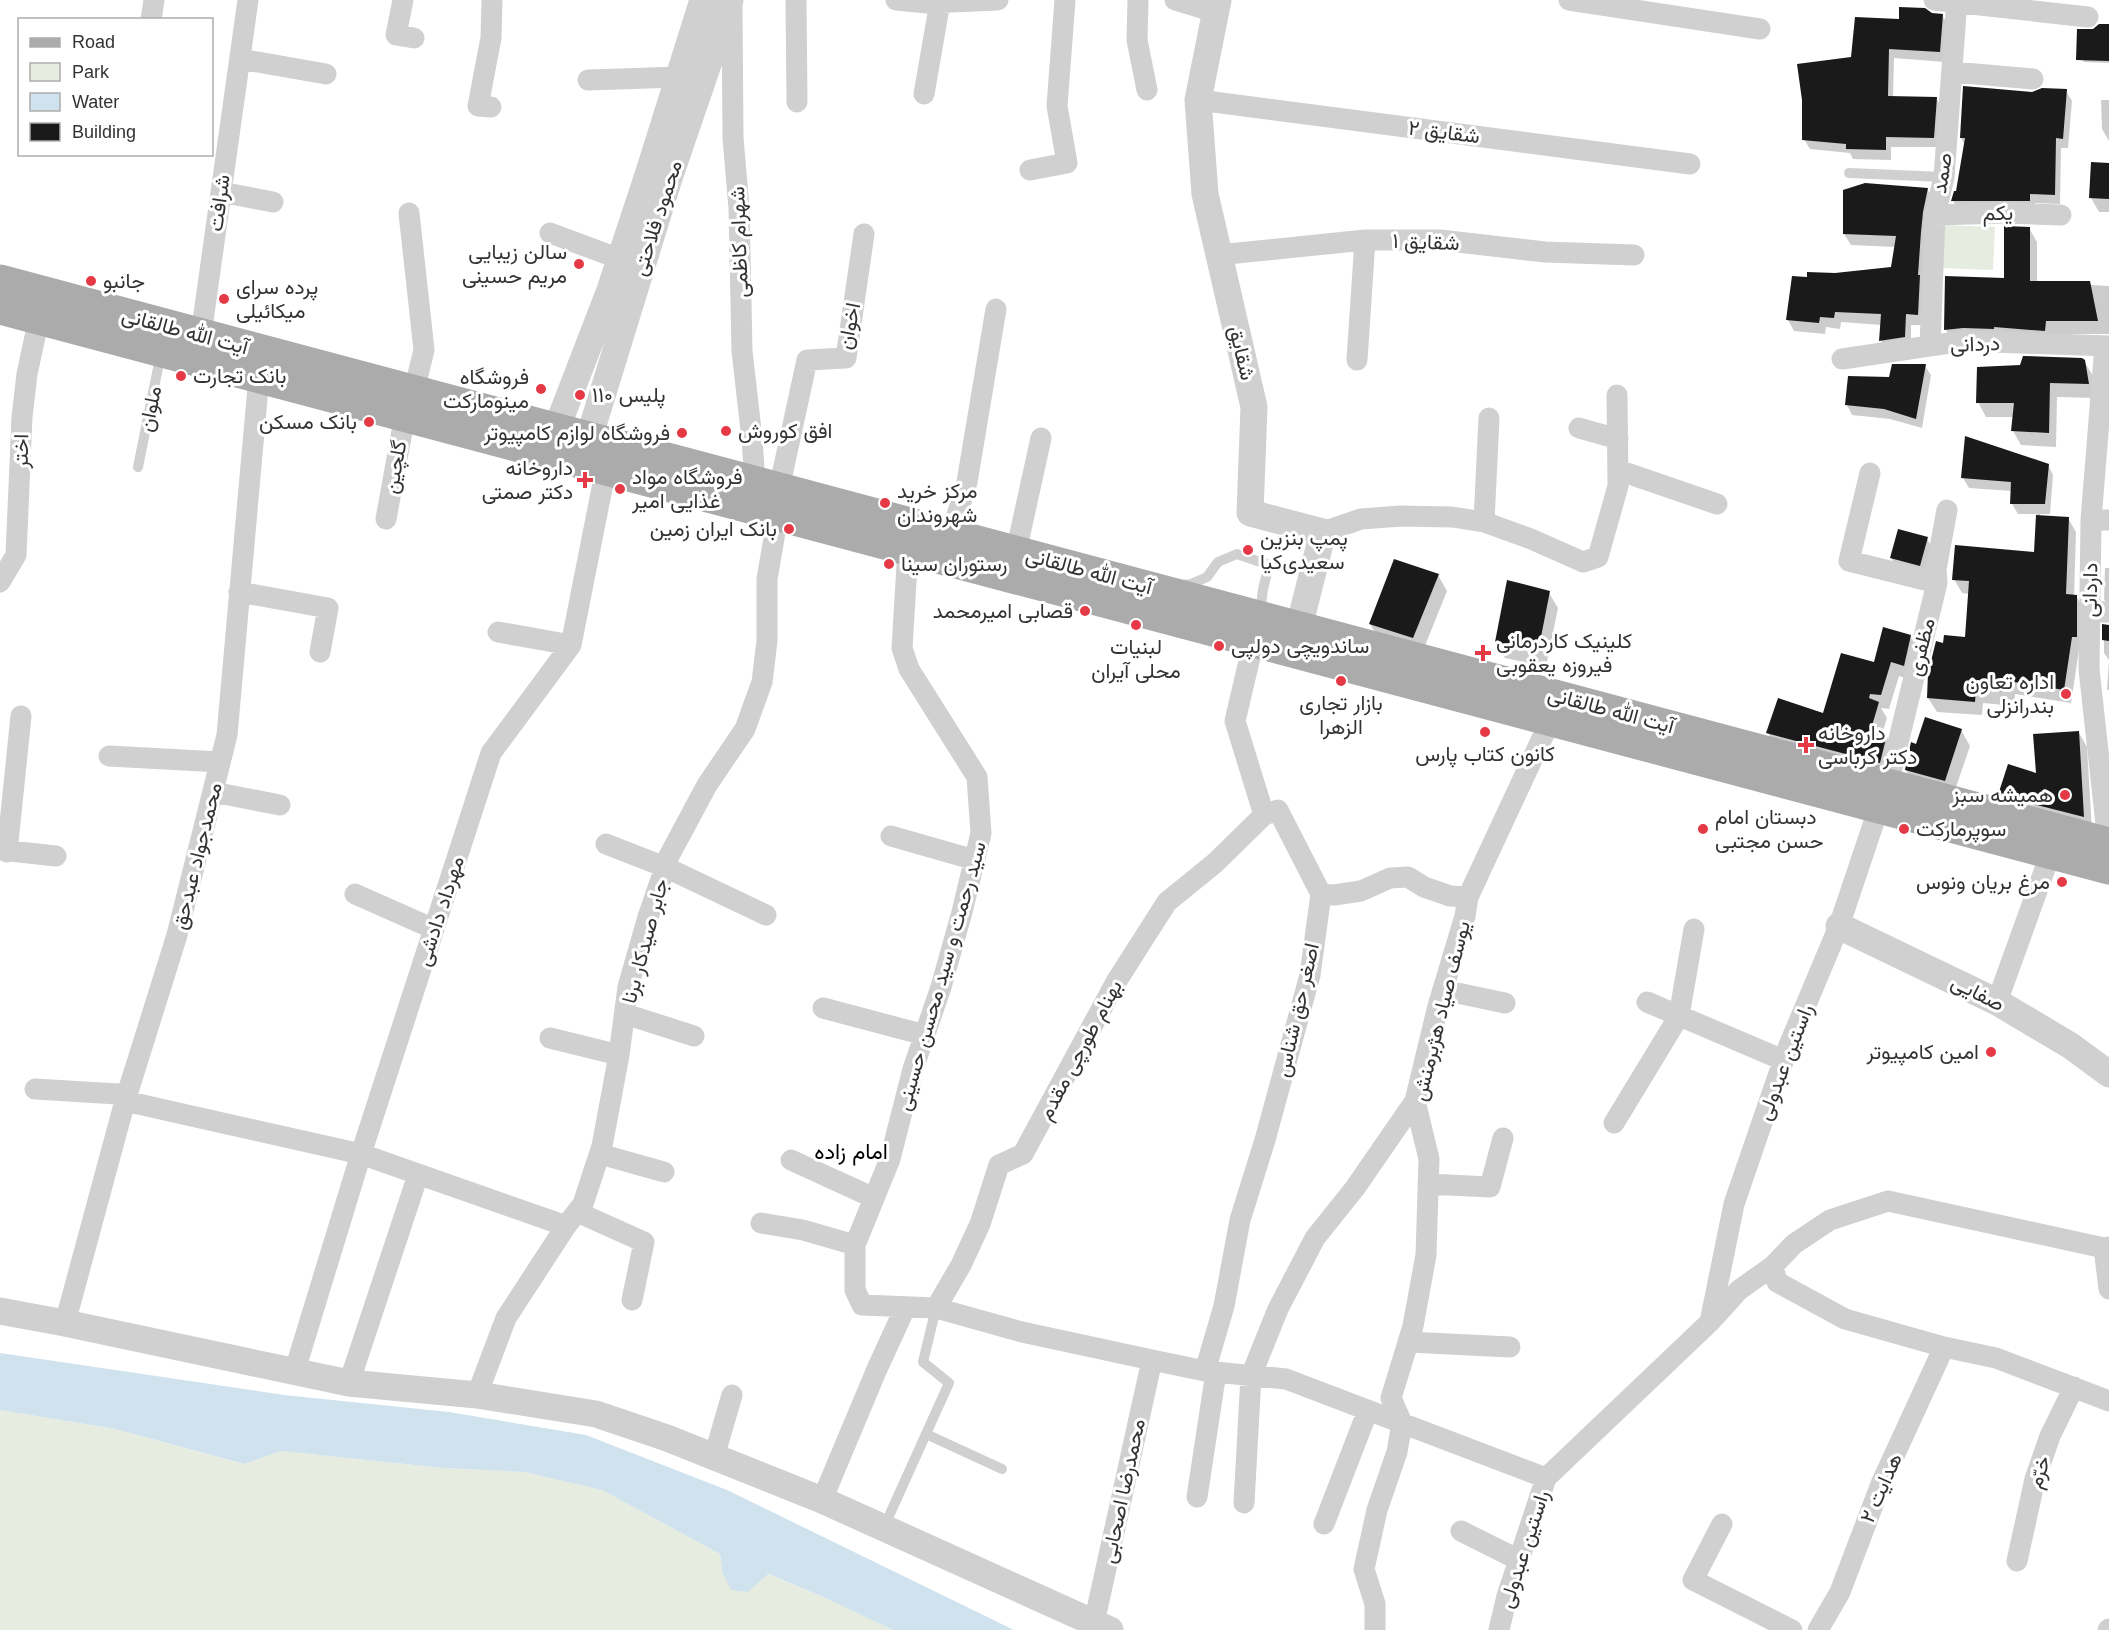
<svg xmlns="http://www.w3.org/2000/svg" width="2109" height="1630" font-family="Helvetica,Vazirmatn,sans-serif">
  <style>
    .green { fill: #e6ecdf }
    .water { fill: #cfe2ee }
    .shadow { fill: #0003 }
    .building { fill: #1a1a1a }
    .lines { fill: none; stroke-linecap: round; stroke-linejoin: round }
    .service { stroke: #d0d0d0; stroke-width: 10 }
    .minor { stroke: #d0d0d0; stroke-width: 21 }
    .tertiary { stroke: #d0d0d0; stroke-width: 27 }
    .primary { stroke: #ababab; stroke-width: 33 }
    .poi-dot { fill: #e63946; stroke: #fff; stroke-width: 2 }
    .labels { text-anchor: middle; stroke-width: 6; stroke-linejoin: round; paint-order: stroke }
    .street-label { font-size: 21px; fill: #333; stroke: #fff }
    .poi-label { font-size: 21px; fill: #333; stroke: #fff; text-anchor: start }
    .neighbourhood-label { font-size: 22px; fill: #000; stroke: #fff }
  </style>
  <rect width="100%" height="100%" fill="#fff"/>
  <!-- green -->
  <path class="green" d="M1943,225L1995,227L1993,270L1941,268Z
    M0,1410L115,1429L243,1464L281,1451L443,1468L524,1472L602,1490L720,1554L722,1572L748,1591L767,1574L821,1596L893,1630H0Z"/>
  <!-- water -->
  <path class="water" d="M0,1353L284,1395L449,1412L586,1435L727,1490L1014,1630H893L821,1596L768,1574L748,1592L731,1590L722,1572L720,1554L602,1490L524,1472L443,1468L281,1451L244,1464L115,1429L0,1410Z"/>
  <!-- shadow -->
  <path class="shadow" d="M1932,14L1942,15L1948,25L1945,62L1894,58L1893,98H1936L1942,108L1939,147H1891V160L1853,159L1850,153L1810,149L1804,139L1852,58L1900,20Z
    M2109,25V63L2084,62L2078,52L2093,30Z
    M2066,91L2072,101L2068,148H2061L2060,204L2035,203V211H1959L1953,201L1955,192L1957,193L1965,145L1961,138L2032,93Z
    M2101,100H2109V141L2102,129Z
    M2109,164V212H2099L2091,198Z
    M1927,189L1934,200L1924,325H1911V348L1887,351L1881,340L1882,325L1841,322L1840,329L1826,327L1825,334L1794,331L1788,320L1808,279L1893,268L1896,247L1851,245L1844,234Z
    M2029,228L2037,242V282H2090L2091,285L2109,286V334H2053L1954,344L1946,330L1947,278L2005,280Z
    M2084,361L2093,376L2096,398L2057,397L2056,447L2021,445L2013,431L2014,417H1986L1978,402L2021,367Z
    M1925,366L1931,375L1922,428L1890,419L1852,415L1847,405L1890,379Z
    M2048,465L2053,475L2050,514H2040V517L2068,518L2076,532L2074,596H2076L2085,610L2071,703L2015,694V706L1983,703L1982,715L1937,712L1928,698L1944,645L1966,638L1969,594L1962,593L1954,579L2036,553L2037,514H2018L2012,504V491L1969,488L1963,478Z
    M1927,539L1933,549L1925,575L1897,568L1891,558Z
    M2105,568H2109V607L2104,599Z
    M1438,575L1447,591L1422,653L1379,639L1370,624Z
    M1549,593L1558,608L1546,667L1505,658L1496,642Z
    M2109,625V691L2107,689L2109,660L2104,653V626Z
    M1910,636L1919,651L1912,680L1899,676L1889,709L1881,708L1887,718L1882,734L1886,735L1895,750L1888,777L1776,748L1768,733L1824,715L1875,664Z
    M1961,730L1970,746L1953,796L1915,785L1906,770L1917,746Z
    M2079,733L2087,747L2092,831L2008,809L1999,795L2037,775Z"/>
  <!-- building -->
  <path class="building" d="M1899,7L1925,8L1932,13L1943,14L1940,52L1889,49L1888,96L1937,97L1934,138L1886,137V150L1846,149V144L1802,140V100L1797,64L1851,57L1855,17L1899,19Z
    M2099,24H2109V61L2076,60L2077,29H2093Z
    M1963,86L2032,92L2042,88L2067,89L2063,139L2056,138L2055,195L2030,194V201H1951L1954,191H1956L1965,138H1960Z
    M2091,162L2109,163V199L2089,198Z
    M1865,183L1928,188L1923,212L1921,232L1918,275H1920L1918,315L1906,314L1905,337L1879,341L1881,314L1835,312L1834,318L1820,317L1819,323L1786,320L1792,276L1807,277V272L1835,273L1891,267L1896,236L1843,234V190Z
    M2004,226L2030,227V281H2090L2098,321H2046L2045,331L1994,327V329L1963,328L1944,330L1945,276L2004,278Z
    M2023,356L2082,358L2085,360L2089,384L2050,383L2049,433L2011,431L2014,403H1976L1977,367L2020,365Z
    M1892,364H1926L1916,419L1884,409L1845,405L1848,376L1889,377Z
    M1965,436L2049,464L2045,504H2010L2011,482L1961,478Z
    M2036,515L2069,517L2066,594L2077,595V637H2072L2064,690L2008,681L2007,692L1976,690L1975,702L1927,698L1928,673L1936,641L1943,643L1944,635L1965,637L1969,581L1952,580L1955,545L2034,552Z
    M1898,529L1928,537L1920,566L1890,558Z
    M1394,559L1439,574L1413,638L1369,624Z
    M1507,580L1550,591L1538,652L1495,642Z
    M2102,624L2109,625V641L2102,640Z
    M1883,627L1911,635L1904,666L1891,662L1881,695L1870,694L1869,698L1879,702L1871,729L1887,734L1880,763L1766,733L1778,698L1823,713L1841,653L1874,662Z
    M1925,717L1962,729L1945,781L1905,770L1911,742L1916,744Z
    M2079,731L2084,817L1998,795L2008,764L2036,773L2033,734Z"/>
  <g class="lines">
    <!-- service -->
    <path class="service" d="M1849,173L1944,177
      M138,467L161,353
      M1181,585L1191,584L1207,577L1218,562L1237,554L1269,565L1263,589L1260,614
      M926,1434L1002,1469
      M884,1527L949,1383L923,1362L936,1308"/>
    <!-- minor -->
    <path class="minor" d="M403,0L396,35L414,38
      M796,0L797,102
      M896,0L927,3L998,0
      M1138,0L1137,40L1147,90
      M1175,0L1215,12
      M1569,0L1760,29
      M1934,0L2088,17
      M732,7L733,138L739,208L742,351L752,439L755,483
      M151,20L154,0
      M240,59L326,74
      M1953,72L2033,79
      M588,80L679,77
      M924,94L940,2
      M1198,100L1690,164
      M491,107L478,106L491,38L492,0
      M1030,170L1067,163L1057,106L1065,0
      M221,192L273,202
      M409,213L424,350L414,391
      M1935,215L2004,213L2061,215
      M550,233L620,259
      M1218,255L1365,240H1440L1545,252L1634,255
      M201,335L248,0
      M1930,346L1935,215L1944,177L1957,0
      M2105,346L2091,520L2089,669L2106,824L2109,833
      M1842,359L1963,341L2109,346
      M1357,360L1365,240
      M1579,428L1618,439
      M1618,470L1717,504
      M1870,473L1849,561L1937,583
      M779,489L807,360L846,358L864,234
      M386,519L405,415
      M2091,520H2109
      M1484,522L1489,418
      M1323,532L1361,519L1401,516L1452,517L1484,522L1531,539L1583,562L1598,557L1618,486L1617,395
      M951,535L967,482L996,309
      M908,549L902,648L909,669L977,777L981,833L962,912L941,987L913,1069L890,1159L855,1245V1290L862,1305L936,1308L1022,1332L1152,1360L1205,1371L1286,1379L1546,1478
      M1016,552L1041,438
      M0,582L16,555L22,417L27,374L39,318
      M239,592L328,608L320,652
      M2090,611L2109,612
      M498,632L571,645
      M109,756L220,762
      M1888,784L1937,583L1936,569L1947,510
      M213,792L280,805
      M891,836L975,860
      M606,844L665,867L766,915
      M0,850L56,856
      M7,852L21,716
      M355,894L434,929
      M1321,894L1334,895L1361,891L1390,878L1408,877L1424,887L1450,896L1468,897
      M1443,990L1505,1003
      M1647,1002L1783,1060
      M1997,1002L2051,852
      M823,1008L925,1035
      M625,1014L694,1036
      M550,1038L619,1055
      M35,1089L118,1094L128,1092
      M125,1101L361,1154L566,1226
      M1614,1123L1679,1016L1694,929
      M600,1154L664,1172
      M791,1160L874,1198
      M1428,1184L1490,1187L1503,1138
      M577,1212L644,1242L632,1300
      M761,1223L803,1230L855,1245
      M2109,1247L2104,1248L2109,1289
      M1773,1266L1794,1244L1830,1220L1888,1201L2104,1248
      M936,1308L961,1265L980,1224L999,1165L1023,1154L1116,982L1167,902L1215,863L1264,815
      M1710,1322L1739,1290L1773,1266L1777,1282L1845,1319L1944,1347L1996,1358L2109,1401
      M65,1323L125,1101L177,935L227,735L259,376
      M1408,1342L1510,1347
      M295,1370L361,1154L491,753L571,645L606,468
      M1205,1371L1224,1306L1240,1220L1265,1140L1310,975L1321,894L1278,810L1264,815L1235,721L1254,640
      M349,1383L418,1175
      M477,1395L506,1318L566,1226L583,1204L602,1146L619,1055L628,987L648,917L669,856L707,785L745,729L762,682L767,641V579L778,515
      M714,1457L732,1395
      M1197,1497L1216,1372
      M822,1500L877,1369L905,1308
      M1244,1503L1251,1376L1278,1309L1315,1238L1355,1188L1415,1101
      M1324,1524L1368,1410
      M1722,1524L1693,1580L1792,1630
      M1461,1531L1519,1560
      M2017,1561L2035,1479L2050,1436L2074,1387
      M1094,1623L1152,1360
      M1375,1630V1604L1364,1569L1377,1510L1397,1452L1402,1423L1391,1398L1413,1326L1426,1255L1429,1159L1415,1101L1438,1006L1465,916L1468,897L1551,719
      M1499,1630L1507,1596L1546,1478L1710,1322L1734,1204L1787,1050L1839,926L1879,807
      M1818,1630L1840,1592L1881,1484L1944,1347
      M2108,1630L2109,1629"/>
    <!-- tertiary -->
    <path class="tertiary" d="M1218,0L1198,100L1205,194L1254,407L1250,513L1323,532L1294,647
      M556,430L610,290L648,175L703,0
      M589,438L669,178L730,0
      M1839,926L1997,1002L2071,1046L2109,1074
      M0,1311L65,1323L349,1383L477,1395L596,1414L667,1438L822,1500L1110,1630"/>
    <!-- primary -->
    <path class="primary" d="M0,281L2109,844
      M0,308L2109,868"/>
  </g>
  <!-- markers -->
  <g class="poi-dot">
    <circle cx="579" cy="264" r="6"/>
    <circle cx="91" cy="281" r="6"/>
    <circle cx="224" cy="299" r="6"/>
    <circle cx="181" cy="376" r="6"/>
    <circle cx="541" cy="389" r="6"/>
    <circle cx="580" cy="395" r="6"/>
    <circle cx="369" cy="422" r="6"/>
    <circle cx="726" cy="431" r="6"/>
    <circle cx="682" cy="433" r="6"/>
    <path d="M582 471h6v6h6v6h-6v6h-6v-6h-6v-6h6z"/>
    <circle cx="620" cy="489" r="6"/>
    <circle cx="885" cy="503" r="6"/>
    <circle cx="789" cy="529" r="6"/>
    <circle cx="1248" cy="550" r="6"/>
    <circle cx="889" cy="564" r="6"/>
    <circle cx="1085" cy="611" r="6"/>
    <circle cx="1136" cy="625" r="6"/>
    <circle cx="1219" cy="646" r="6"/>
    <path d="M1480 644h6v6h6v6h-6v6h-6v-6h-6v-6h6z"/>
    <circle cx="1341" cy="681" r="6"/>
    <circle cx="2066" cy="694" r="6"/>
    <circle cx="1485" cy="732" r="6"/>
    <path d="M1803 736h6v6h6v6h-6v6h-6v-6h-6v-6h6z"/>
    <circle cx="2065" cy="795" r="6"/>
    <circle cx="1703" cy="829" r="6"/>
    <circle cx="1904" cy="829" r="6"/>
    <circle cx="2062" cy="882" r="6"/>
    <circle cx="1991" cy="1052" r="6"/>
  </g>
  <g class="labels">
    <!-- street labels -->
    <g class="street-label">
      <text transform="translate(1444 132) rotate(7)" y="7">شقایق ۲</text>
      <text transform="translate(1942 173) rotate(-81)" y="7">صمد</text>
      <text transform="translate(219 203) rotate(-82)" y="7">شرافت</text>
      <text transform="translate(1998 213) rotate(-1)" y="7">یکم</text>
      <text transform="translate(657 218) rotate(-72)" y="7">محمود فلاحتی</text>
      <text transform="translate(739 242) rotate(-92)" y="7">شهرام کاظمی</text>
      <text transform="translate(1426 242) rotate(2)" y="7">شقایق ۱</text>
      <text transform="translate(849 326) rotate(-79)" y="7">اخوان</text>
      <text transform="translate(185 331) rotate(15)" y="7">آیت الله طالقانی</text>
      <text transform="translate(1975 344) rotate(-2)" y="7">دردانی</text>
      <text transform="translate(1242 353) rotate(77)" y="7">شقایق</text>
      <text transform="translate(150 409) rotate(-79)" y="7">ملوان</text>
      <text transform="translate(21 451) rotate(-89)" y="7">اختر</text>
      <text transform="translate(395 467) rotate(-80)" y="7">گلچین</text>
      <text transform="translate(1089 571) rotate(15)" y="7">آیت الله طالقانی</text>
      <text transform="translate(2090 590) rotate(-89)" y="7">داردانی</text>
      <text transform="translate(1921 647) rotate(-76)" y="7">مظفری</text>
      <text transform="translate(1611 710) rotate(15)" y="7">آیت الله طالقانی</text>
      <text transform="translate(197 856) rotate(-76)" y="7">محمدجواد عبدحق</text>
      <text transform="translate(440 911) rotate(-72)" y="7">مهرداد دادشی</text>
      <text transform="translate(645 941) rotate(-75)" y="7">جابر صیدکار برنا</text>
      <text transform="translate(941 976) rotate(-74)" y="7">سید رحمت و سید محسن حسینی</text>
      <text transform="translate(1978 993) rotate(27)" y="7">صفایی</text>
      <text transform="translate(1297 1010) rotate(-77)" y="7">اصغر حق شناس</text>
      <text transform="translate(1441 1011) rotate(-76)" y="7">یوسف صیاد هژبرمنش</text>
      <text transform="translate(1080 1050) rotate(-62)" y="7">بهنام طورچی مقدم</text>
      <text transform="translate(1785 1062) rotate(-69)" y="7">راستین عبدولی</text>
      <text transform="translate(2039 1472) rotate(-73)" y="7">خرّم</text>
      <text transform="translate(1881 1488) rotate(-66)" y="7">هدایت ۲</text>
      <text transform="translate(1123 1491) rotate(-78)" y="7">محمدرضا اصحابی</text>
      <text transform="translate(1524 1549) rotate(-72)" y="7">راستین عبدولی</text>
    </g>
    <!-- poi labels -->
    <g class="poi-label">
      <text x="567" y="259" text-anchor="end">سالن زیبایی<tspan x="567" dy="24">مریم حسینی</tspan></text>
      <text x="103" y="288">جانبو</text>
      <text x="236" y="294">پرده سرای<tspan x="236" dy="24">میکائیلی</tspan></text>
      <text x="193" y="383">بانک تجارت</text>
      <text x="529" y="384" text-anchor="end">فروشگاه<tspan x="529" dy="24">مینومارکت</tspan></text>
      <text x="592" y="402">پلیس ۱۱۰</text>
      <text x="357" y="429" text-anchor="end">بانک مسکن</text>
      <text x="738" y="438">افق کوروش</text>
      <text x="670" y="440" text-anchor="end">فروشگاه لوازم کامپیوتر</text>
      <text x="573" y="475" text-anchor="end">داروخانه<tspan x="573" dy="24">دکتر صمتی</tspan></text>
      <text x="632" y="484">فروشگاه مواد<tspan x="632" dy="24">غذایی امیر</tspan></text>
      <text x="897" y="498">مرکز خرید<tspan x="897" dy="24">شهروندان</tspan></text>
      <text x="777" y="536" text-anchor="end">بانک ایران زمین</text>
      <text x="1260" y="545">پمپ بنزین<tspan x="1260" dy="24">سعیدی‌کیا</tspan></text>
      <text x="901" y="571">رستوران سینا</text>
      <text x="1073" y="618" text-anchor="end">قصابی امیرمحمد</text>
      <text x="1496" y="648">کلینیک کاردرمانی<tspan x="1496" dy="24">فیروزه یعقوبی</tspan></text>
      <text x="1231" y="653">ساندویچی دولپی</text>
      <text x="1136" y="654" text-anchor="middle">لبنیات<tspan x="1136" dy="24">محلی آیران</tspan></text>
      <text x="2054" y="689" text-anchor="end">اداره تعاون<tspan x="2054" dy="24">بندرانزلی</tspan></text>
      <text x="1341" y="710" text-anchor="middle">بازار تجاری<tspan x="1341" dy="24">الزهرا</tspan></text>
      <text x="1818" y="740">داروخانه<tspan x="1818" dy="24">دکتر کرباسی</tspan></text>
      <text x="1485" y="761" text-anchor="middle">کانون کتاب پارس</text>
      <text x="2053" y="802" text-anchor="end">همیشه سبز</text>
      <text x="1715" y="824">دبستان امام<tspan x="1715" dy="24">حسن مجتبی</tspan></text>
      <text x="1916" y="836">سوپرمارکت</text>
      <text x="2050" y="889" text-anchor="end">مرغ بریان ونوس</text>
      <text x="1979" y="1059" text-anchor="end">امین کامپیوتر</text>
    </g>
    <!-- neighbourhood labels -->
    <g class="neighbourhood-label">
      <text x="851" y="1159">امام زاده</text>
    </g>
  </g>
  <!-- legend -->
  <rect x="18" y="18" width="195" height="138" fill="#ffffff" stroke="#adadad" stroke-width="1.5"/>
  <rect x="30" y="38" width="30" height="9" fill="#ababab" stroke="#adadad" stroke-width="1.5"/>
  <text x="72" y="48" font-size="18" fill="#333333">Road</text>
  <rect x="30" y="63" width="30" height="18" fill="#e6ecdf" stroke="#adadad" stroke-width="1.5"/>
  <text x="72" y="78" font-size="18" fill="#333333">Park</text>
  <rect x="30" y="93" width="30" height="18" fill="#cfe2ee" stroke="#adadad" stroke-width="1.5"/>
  <text x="72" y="108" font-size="18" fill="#333333">Water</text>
  <rect x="30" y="123" width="30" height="18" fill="#1a1a1a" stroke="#adadad" stroke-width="1.5"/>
  <text x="72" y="138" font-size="18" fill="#333333">Building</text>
</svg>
